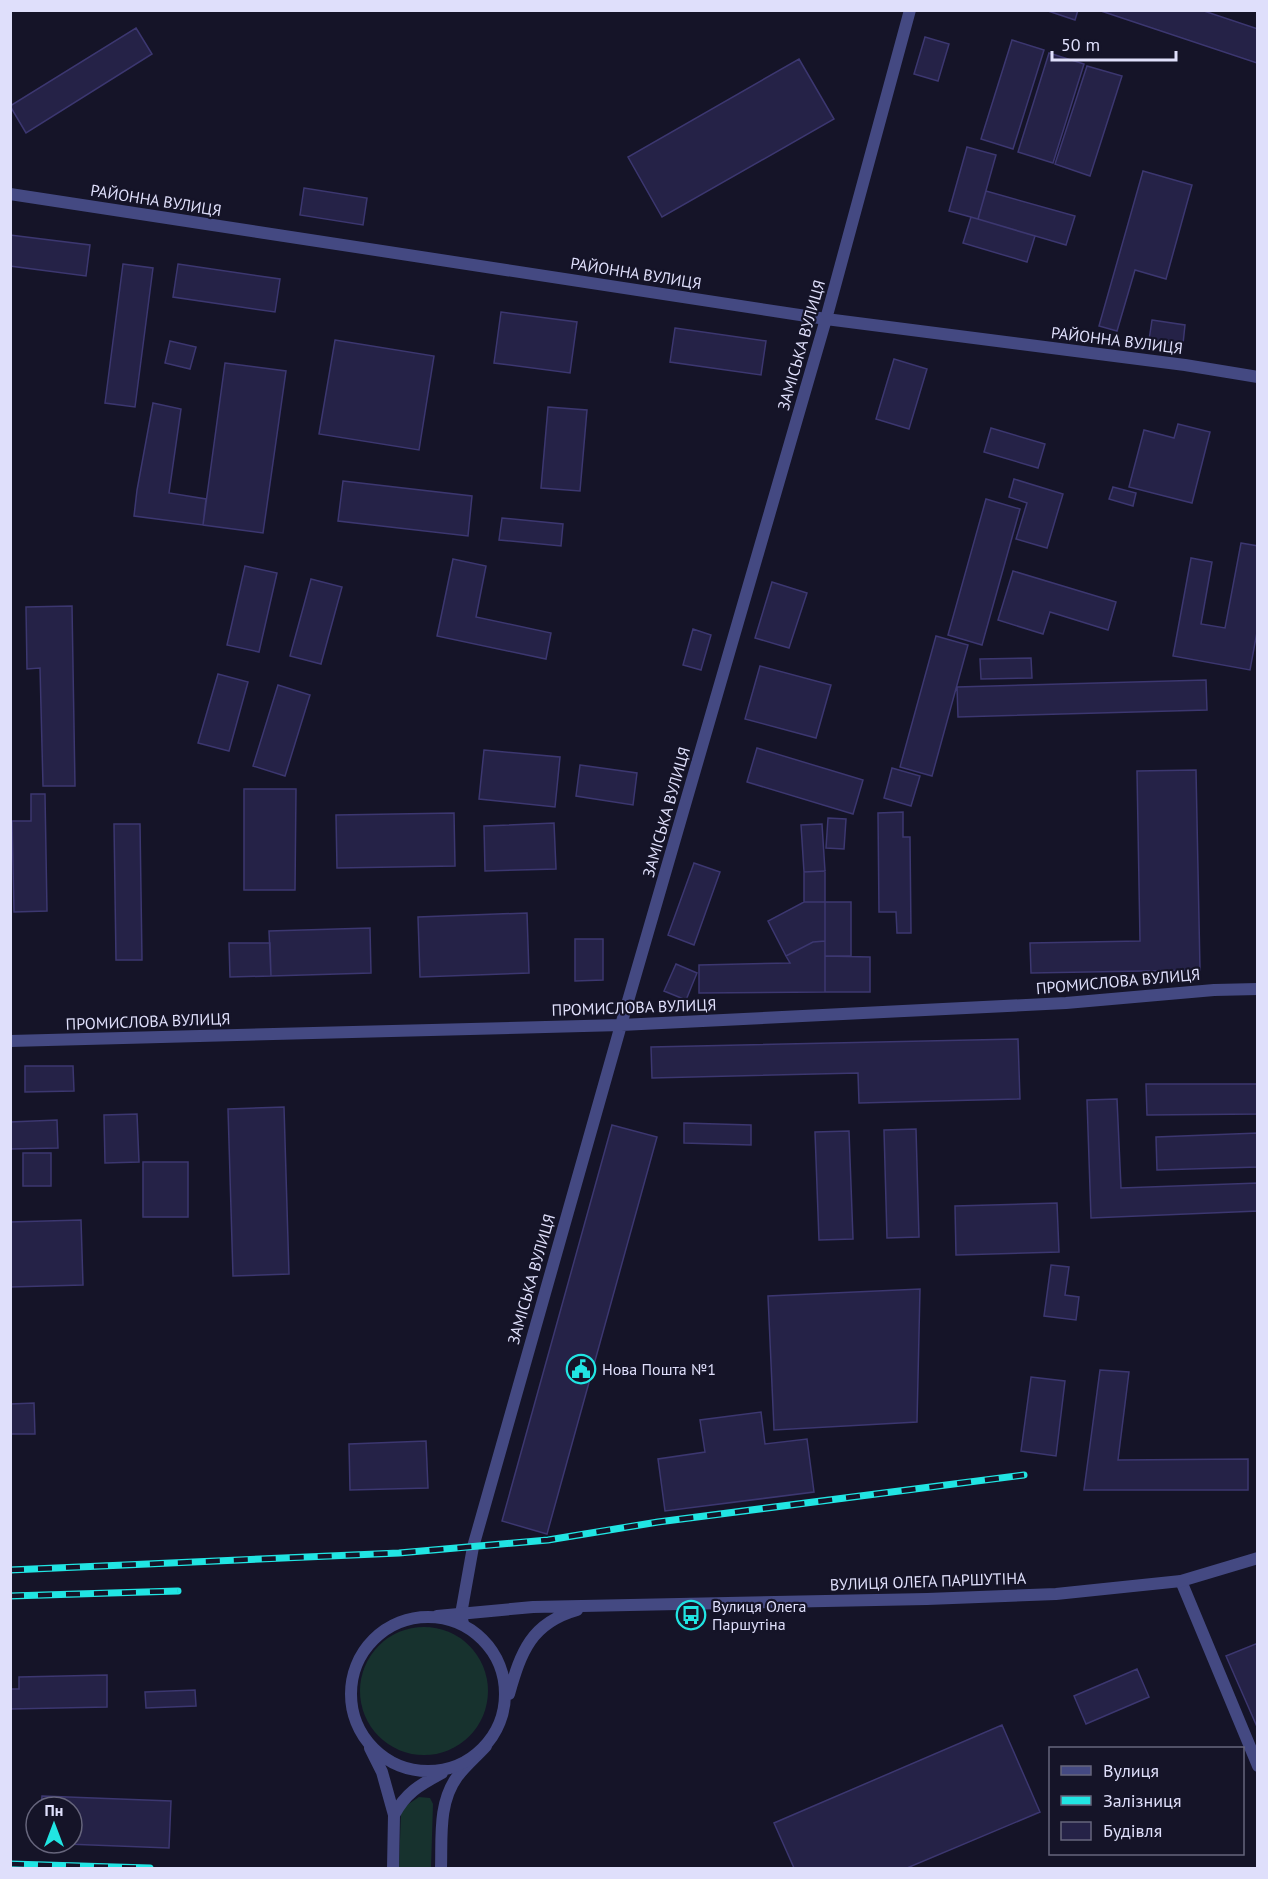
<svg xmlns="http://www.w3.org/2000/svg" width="1268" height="1879" font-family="'PT Sans',sans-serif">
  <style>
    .green { fill: #17322e }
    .building { fill: #252247; stroke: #3c3770; stroke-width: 1.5 }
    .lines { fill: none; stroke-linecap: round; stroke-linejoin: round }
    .minor { stroke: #444982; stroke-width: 12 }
    .tertiary { stroke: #444982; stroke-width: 12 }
    .rail-casing { stroke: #21e5e3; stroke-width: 7 }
    .rail { stroke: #151428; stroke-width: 4.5; stroke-dasharray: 14; stroke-linecap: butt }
    .labels { text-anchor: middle; stroke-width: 4.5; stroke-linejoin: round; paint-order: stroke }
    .street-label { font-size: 16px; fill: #dfdffb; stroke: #151428 }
    .poi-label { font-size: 16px; fill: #dfdffb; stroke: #151428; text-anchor: start }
  </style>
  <rect width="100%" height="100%" fill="#151428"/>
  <!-- green -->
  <path class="green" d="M360 1691a64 64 0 1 1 128 0a64 64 0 1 1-128 0Z
    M419,1797L430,1798L433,1804L431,1868H399L401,1812L404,1807Z"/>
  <!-- building -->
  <path class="building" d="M1045,10H1078L1075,20Z
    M1098,10H1201L1258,29L1257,63Z
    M136,28L152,54L26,133L10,106Z
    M925,37L949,44L938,81L914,74Z
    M1012,40L1044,50L1013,149L981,139Z
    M1049,53L1084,64L1053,163L1018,152Z
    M799,59L834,119L662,217L628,157Z
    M1087,66L1122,76L1090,176L1055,164Z
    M967,147L996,155L978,219L949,211Z
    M1143,171L1192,185L1166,279L1135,270L1117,331L1099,326Z
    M304,188L367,198L363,225L300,215Z
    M986,191L1075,216L1066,245L978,219Z
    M971,217L1035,236L1027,262L963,243Z
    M10,235L90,245L86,276L10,266Z
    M123,264L153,268L135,407L105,403Z
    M178,264L280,279L275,312L173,297Z
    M501,312L577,322L570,373L494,363Z
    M1152,320L1185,325L1183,344L1149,340Z
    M675,328L766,341L761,375L670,362Z
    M335,340L434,356L419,450L319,434Z
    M170,341L196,347L190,369L165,363Z
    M894,359L927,369L909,429L876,419Z
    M225,363L286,371L263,533L203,525Z
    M153,403L181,409L169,493L206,499L203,525L134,516L137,490Z
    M548,407L587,410L580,491L541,488Z
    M1178,424L1210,432L1192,503L1129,487L1144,430L1174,438Z
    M991,428L1045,444L1038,468L984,452Z
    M1014,479L1063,494L1047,548L1016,539L1027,503L1009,497Z
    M343,481L472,496L468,536L338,521Z
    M1113,487L1136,493L1133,506L1109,499Z
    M986,499L1020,509L982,645L948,635Z
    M502,518L563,524L561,546L499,540Z
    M1241,543L1258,546V627L1250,670L1173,656L1191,558L1212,562L1201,624L1225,628Z
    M453,559L486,566L476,617L551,633L546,659L437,636Z
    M245,566L277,573L259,652L227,645Z
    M1013,571L1116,602L1108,630L1050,612L1043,634L998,620Z
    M311,579L342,587L321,664L290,656Z
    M772,582L807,593L789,648L755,638Z
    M72,606L75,786H43L40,668L27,669L26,607Z
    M693,629L711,635L701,670L683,665Z
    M936,636L968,645L932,776L900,767Z
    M1031,658L1032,678L981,679L980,659Z
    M760,666L831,685L816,738L745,719Z
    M218,674L248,682L229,751L198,743Z
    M1206,680L1207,710L958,717L957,687Z
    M278,685L310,695L285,776L253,766Z
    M757,748L863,780L853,814L747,782Z
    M484,750L560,757L555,807L479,799Z
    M580,765L637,773L633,805L576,796Z
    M892,768L920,776L911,806L884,798Z
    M1196,770L1200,970L1031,973L1030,943L1140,941L1137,771Z
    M244,789H296L295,890H244Z
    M31,794H45L47,911L14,912L12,821H31Z
    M903,812V837H910L911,933H897L896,912H879L878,813Z
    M454,813L455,866L337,868L336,815Z
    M828,818L846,819L844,849L826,848Z
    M554,823L556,869L485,871L484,826Z
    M114,824H140L142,960H116Z
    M822,824L825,871L804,872L801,825Z
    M694,863L720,872L694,945L668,935Z
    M825,871V902H804V872Z
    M804,902H825V941L813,942L786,956L768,921Z
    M825,902H851V956H825Z
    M527,913L529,973L420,977L418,917Z
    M370,928L371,973L271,976L269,931Z
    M575,939H603V980L575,981Z
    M825,941V992L699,993V965L790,963L786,956L813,942Z
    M229,943H270L271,976L230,977Z
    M825,956L870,957V992H825Z
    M676,964L697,973L686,1000L664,991Z
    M1018,1039L1020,1099L859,1103L858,1073L652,1078L651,1047Z
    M25,1066H73L74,1091L25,1092Z
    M1146,1084H1258V1114L1147,1115Z
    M1117,1099L1121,1188L1258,1183V1211L1091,1218L1087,1100Z
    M284,1107L289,1274L233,1276L228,1109Z
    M137,1114L139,1162L105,1163L104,1115Z
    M57,1120L58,1148L10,1149V1122Z
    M684,1123L751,1125V1145L684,1143Z
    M612,1125L657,1137L547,1534L502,1521Z
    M916,1129L919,1237L887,1238L884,1130Z
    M849,1131L853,1239L819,1240L815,1132Z
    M1258,1133V1167L1157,1170L1156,1137Z
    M23,1153H51V1186H23Z
    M143,1162H188V1217H143Z
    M1057,1203L1059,1252L956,1255L955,1206Z
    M81,1220L83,1285L10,1287V1222Z
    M1051,1265L1069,1267L1065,1295L1079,1297L1076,1320L1044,1316Z
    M920,1289L917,1422L774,1430L768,1296Z
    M1100,1370L1129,1372L1118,1460L1248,1459V1490H1084Z
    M1031,1377L1065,1381L1056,1456L1021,1451Z
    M34,1403L35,1434H10V1404Z
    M761,1412L765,1444L807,1439L814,1492L665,1511L658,1459L705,1452L700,1420Z
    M426,1441L428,1488L350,1490L349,1444Z
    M1258,1643V1729L1226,1656Z
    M1137,1669L1149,1697L1086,1724L1074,1696Z
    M107,1675V1707L10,1709V1689H19V1677Z
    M195,1690L196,1706L146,1708L145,1692Z
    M1002,1725L1040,1812L907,1868H794L774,1823Z
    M42,1796L171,1801L169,1848L40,1843H72V1807H41Z"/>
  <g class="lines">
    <!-- minor -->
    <path class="minor" d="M10,194L826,319L1185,365L1258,377
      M10,1041L621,1025L1066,1003L1214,990L1258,989
      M1181,1581L1258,1766
      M463,1624L461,1614L473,1547L621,1025L826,319L910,10
      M441,1868C442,1838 438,1803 457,1777C465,1766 477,1756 486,1746"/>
    <!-- tertiary -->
    <path class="tertiary" d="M437,1616L533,1607L927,1599L1056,1594L1181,1581L1258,1558
      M351 1694a77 77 0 1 1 154 0a77 77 0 1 1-154 0Z
      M509,1694C521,1652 531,1623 577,1610
      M370,1748L382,1772L394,1815L393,1868
      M394,1815C406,1792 420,1785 442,1773"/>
    <!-- rail casing -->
    <g class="rail-casing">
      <path id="rail" d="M10,1570L399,1553L548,1540L658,1522L1024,1475
        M10,1596L178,1591
        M10,1864L150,1868"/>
    </g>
    <!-- rail -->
    <use href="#rail" class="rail"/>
  </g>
  <!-- icons -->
  <defs>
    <g id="civic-ring" transform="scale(1.5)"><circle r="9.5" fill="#151428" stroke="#21e5e3" stroke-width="1.5"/><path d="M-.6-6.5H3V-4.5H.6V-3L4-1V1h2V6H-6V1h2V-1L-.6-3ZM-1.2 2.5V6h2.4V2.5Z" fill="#21e5e3"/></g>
    <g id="bus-ring" transform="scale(1.5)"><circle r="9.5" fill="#151428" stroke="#21e5e3" stroke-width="1.5"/><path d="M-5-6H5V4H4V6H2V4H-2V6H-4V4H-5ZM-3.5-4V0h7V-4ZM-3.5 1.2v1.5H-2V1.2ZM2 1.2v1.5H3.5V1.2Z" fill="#21e5e3"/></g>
  </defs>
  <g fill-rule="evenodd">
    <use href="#civic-ring" x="581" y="1369"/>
    <use href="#bus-ring" x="691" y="1615"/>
  </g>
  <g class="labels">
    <!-- street labels -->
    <g class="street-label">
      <text transform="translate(156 200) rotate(9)" y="6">РАЙОННА ВУЛИЦЯ</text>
      <text transform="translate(636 273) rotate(9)" y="6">РАЙОННА ВУЛИЦЯ</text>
      <text transform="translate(1117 340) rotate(7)" y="6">РАЙОННА ВУЛИЦЯ</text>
      <text transform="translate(801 345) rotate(-74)" y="6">ЗАМІСЬКА ВУЛИЦЯ</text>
      <text transform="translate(666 812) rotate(-74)" y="6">ЗАМІСЬКА ВУЛИЦЯ</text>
      <text transform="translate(1118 981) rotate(-5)" y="6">ПРОМИСЛОВА ВУЛИЦЯ</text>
      <text transform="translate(634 1007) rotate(-2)" y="6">ПРОМИСЛОВА ВУЛИЦЯ</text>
      <text transform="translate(148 1021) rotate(-2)" y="6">ПРОМИСЛОВА ВУЛИЦЯ</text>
      <text transform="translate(531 1279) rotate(-74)" y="6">ЗАМІСЬКА ВУЛИЦЯ</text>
      <text transform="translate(928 1581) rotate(-2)" y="6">ВУЛИЦЯ ОЛЕГА ПАРШУТІНА</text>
    </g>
    <!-- poi labels -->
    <g class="poi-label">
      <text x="602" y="1375">Нова Пошта №1</text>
      <text x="712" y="1612">Вулиця Олега<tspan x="712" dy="18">Паршутіна</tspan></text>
    </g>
  </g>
  <!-- border -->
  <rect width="1268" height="1879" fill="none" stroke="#dfdffb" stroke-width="24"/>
  <!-- legend -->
  <rect x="1049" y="1747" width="195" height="108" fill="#151428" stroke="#66657c" stroke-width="1.5"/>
  <rect x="1061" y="1766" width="30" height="9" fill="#444982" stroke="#66657c" stroke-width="1.5"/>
  <text x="1103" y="1777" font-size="18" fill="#dfdffb">Вулиця</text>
  <rect x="1061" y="1796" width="30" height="9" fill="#21e5e3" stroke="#66657c" stroke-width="1.5"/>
  <text x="1103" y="1807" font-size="18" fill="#dfdffb">Залізниця</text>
  <rect x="1061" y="1822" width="30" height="18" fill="#252247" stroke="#66657c" stroke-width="1.5"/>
  <text x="1103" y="1837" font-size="18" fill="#dfdffb">Будівля</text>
  <!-- north arrow -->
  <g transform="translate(54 1825)"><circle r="28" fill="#151428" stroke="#66657c" stroke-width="1.5"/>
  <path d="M0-4.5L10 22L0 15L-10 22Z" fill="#21e5e3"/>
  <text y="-9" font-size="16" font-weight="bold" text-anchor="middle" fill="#dfdffb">Пн</text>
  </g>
  <!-- scale -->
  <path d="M1052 51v9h124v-9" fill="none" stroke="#dfdffb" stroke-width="3"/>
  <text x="1061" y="51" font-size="18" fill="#dfdffb" stroke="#151428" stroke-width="4.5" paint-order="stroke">50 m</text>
</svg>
